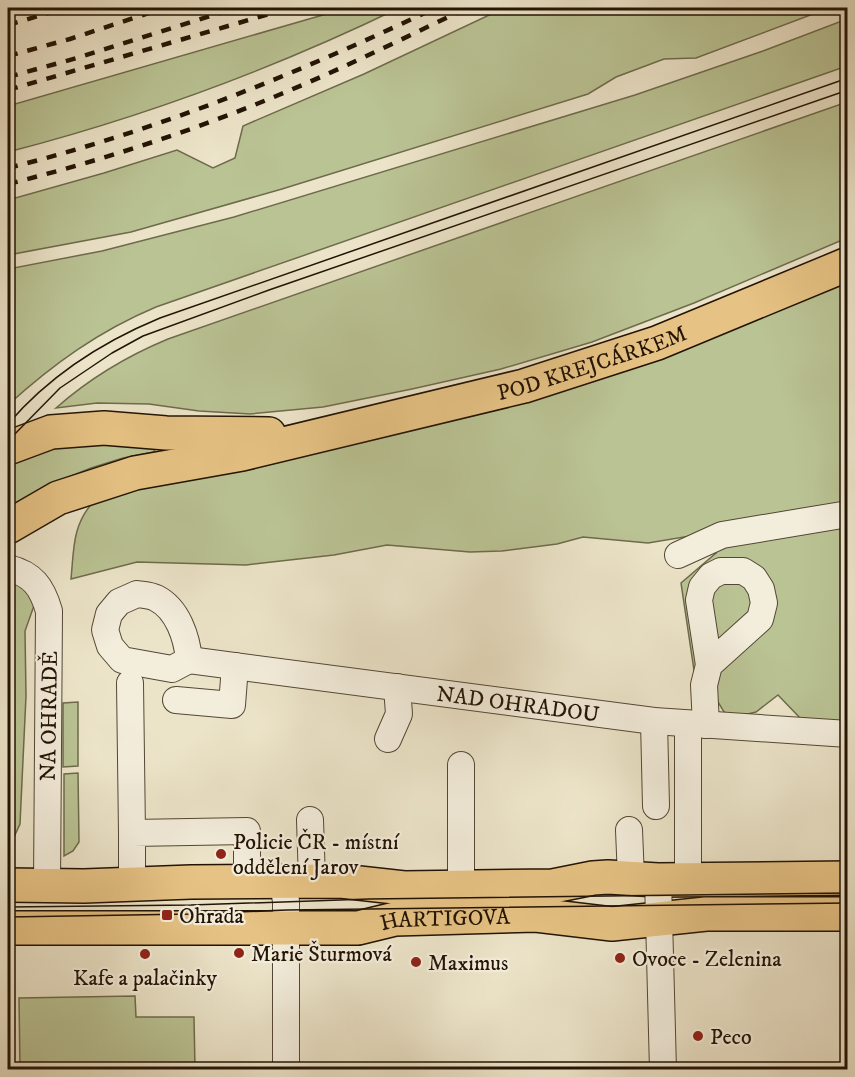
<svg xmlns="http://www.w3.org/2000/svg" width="855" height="1077" font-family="'IM FELL DW Pica',serif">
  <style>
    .green { fill: #bac394; stroke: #6e6b4c; stroke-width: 1.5 }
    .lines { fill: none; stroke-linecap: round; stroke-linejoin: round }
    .minor-casing { stroke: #544735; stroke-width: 28 }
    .major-casing { stroke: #221304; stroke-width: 36 }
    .minor { stroke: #f3eddc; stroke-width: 26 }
    .major { stroke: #e6c284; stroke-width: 33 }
    .tram { stroke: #221304; stroke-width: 1.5 }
    .rail { stroke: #221304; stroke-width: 4.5; stroke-dasharray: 10 10; stroke-linecap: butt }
    .poi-dot { fill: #8f2418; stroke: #f3eddc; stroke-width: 2 }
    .labels { text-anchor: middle; stroke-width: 4.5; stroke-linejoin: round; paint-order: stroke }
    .street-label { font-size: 22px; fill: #221304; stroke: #f3eddc }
    .poi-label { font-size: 22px; fill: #221304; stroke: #f3eddc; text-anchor: start }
  </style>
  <rect width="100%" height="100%" fill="#ece4c9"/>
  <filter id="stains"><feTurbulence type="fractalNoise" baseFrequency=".00333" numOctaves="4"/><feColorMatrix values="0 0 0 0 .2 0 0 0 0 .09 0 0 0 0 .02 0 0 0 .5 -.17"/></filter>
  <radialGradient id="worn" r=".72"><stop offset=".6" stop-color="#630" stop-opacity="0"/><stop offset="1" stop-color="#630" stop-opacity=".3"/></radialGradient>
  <!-- green -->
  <path class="green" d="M347,8H399C273,69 143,117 8,152V106Z
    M504,8H829L696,58L664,59L616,77L588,94L282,189L131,232L8,255V200L104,173L177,150L213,168L235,158L243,126L364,74Z
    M847,19V66L156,307C99,331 53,364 8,405V269L102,251L234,217L635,95L763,51Z
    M847,102V238L694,303L592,342L501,369L412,389L323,407L250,414L199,411L149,404L97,403L56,408C90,378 127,356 168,339Z
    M847,277V725L803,721L778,695L756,712L735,717L724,712L715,697L695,677L681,583L716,553L690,536L648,543L583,537L557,544L502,551L470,552L387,545L334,555L246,565L137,562L71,579C74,549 72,525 94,501Z
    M78,442L155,448L154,452L123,458L91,468L59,481L8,511V462Z
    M8,578H11L36,600L25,631L26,696L20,824L14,837V847H8Z
    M78,702V766L63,767V703Z
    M78,773L79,842L73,851L64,856V774Z
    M135,996L136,1017H194L195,1069H20L19,998Z"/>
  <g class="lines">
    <!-- minor casing -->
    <g class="minor-casing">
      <g id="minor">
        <path d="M678,555L722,535L848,514"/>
        <path d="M8,568C33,574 42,587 49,611L47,885"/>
        <path d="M137,594C143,595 150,595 156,598C178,609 187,638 189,660L172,669L122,660L110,646L105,630L109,614L119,602Z"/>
        <path id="s1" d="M189,660L654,721L848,734"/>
        <path d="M130,683L132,833"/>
        <path d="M176,700L232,705L235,666"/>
        <path d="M654,721L656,806"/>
        <path d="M706,725L704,685L709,665L699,600L702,587L711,576L721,571H743L754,578L761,589L764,603L760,619L709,665"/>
        <path d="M388,739L399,714L397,687"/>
        <path d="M461,765V887"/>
        <path d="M310,820L312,881"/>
        <path d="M629,830L631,878"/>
        <path d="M658,880L663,1070"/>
        <path d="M688,880V724"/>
        <path d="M278,881L284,890L286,901V1070"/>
        <path d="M132,884V833L247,831V882"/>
      </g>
    </g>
    <!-- major casing -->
    <g class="major-casing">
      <g id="major">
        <path d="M8,448L51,432L104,428L166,433L269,434"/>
        <path id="s2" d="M8,527L58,498L135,473L242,454L524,386L657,343L848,264"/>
        <path d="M8,885L84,886L191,882L341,881L404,888L553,886L593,878L608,877L658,880L848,878"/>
        <path id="s3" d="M8,928H358L395,919L536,915L612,924L706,914H848"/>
      </g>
    </g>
    <!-- minor -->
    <use href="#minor" class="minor"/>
    <!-- major -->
    <use href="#major" class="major"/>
    <!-- tram -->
    <path class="tram" d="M8,424C49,376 102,342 160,318L848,78
      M8,441L60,388L112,353L143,336L269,290L848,90
      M8,907L191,905L369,899L848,893
      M8,917L191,914L287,910L848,903"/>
    <!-- rail -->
    <path class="rail" d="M8,14L28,8
      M8,25L65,8
      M8,56L70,39L164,8
      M8,77L77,58L236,8
      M8,90L290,8
      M8,168C156,131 297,74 435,8
      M8,184C100,161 193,131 281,94C344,68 406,37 467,8"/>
  </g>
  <!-- markers -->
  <g class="poi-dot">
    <circle cx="221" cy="854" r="6"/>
    <rect x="161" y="909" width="12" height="12" rx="3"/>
    <circle cx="239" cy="953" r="6"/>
    <circle cx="145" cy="954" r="6"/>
    <circle cx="620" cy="958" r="6"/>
    <circle cx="416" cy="962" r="6"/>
    <circle cx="698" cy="1036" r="6"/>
  </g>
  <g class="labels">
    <!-- street labels -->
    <g class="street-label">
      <text dy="8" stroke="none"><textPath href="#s2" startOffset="609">POD KREJCÁRKEM</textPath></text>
      <text dy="8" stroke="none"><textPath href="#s1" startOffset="332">NAD OHRADOU</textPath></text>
      <text transform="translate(48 716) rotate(-89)" y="8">NA OHRADĚ</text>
      <text dy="8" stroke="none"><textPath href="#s3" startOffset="438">HARTIGOVA</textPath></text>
    </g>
    <!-- poi labels -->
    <g class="poi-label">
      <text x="233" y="849">Policie ČR - místní<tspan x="233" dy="25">oddělení Jarov</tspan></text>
      <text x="179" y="923">Ohrada</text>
      <text x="251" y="961">Marie Šturmová</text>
      <text x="632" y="966">Ovoce - Zelenina</text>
      <text x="428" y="970">Maximus</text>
      <text x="145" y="985" text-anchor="middle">Kafe a palačinky</text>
      <text x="710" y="1044">Peco</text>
    </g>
  </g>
  <!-- margin -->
  <rect width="855" height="1077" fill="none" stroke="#ece4c9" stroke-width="30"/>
  <rect x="9" y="9" width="837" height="1059" fill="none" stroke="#221304" stroke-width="3"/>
  <rect x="15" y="15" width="825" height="1047" fill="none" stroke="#221304" stroke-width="1.5"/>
  <rect width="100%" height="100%" filter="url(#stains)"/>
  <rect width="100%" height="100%" fill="url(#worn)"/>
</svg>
